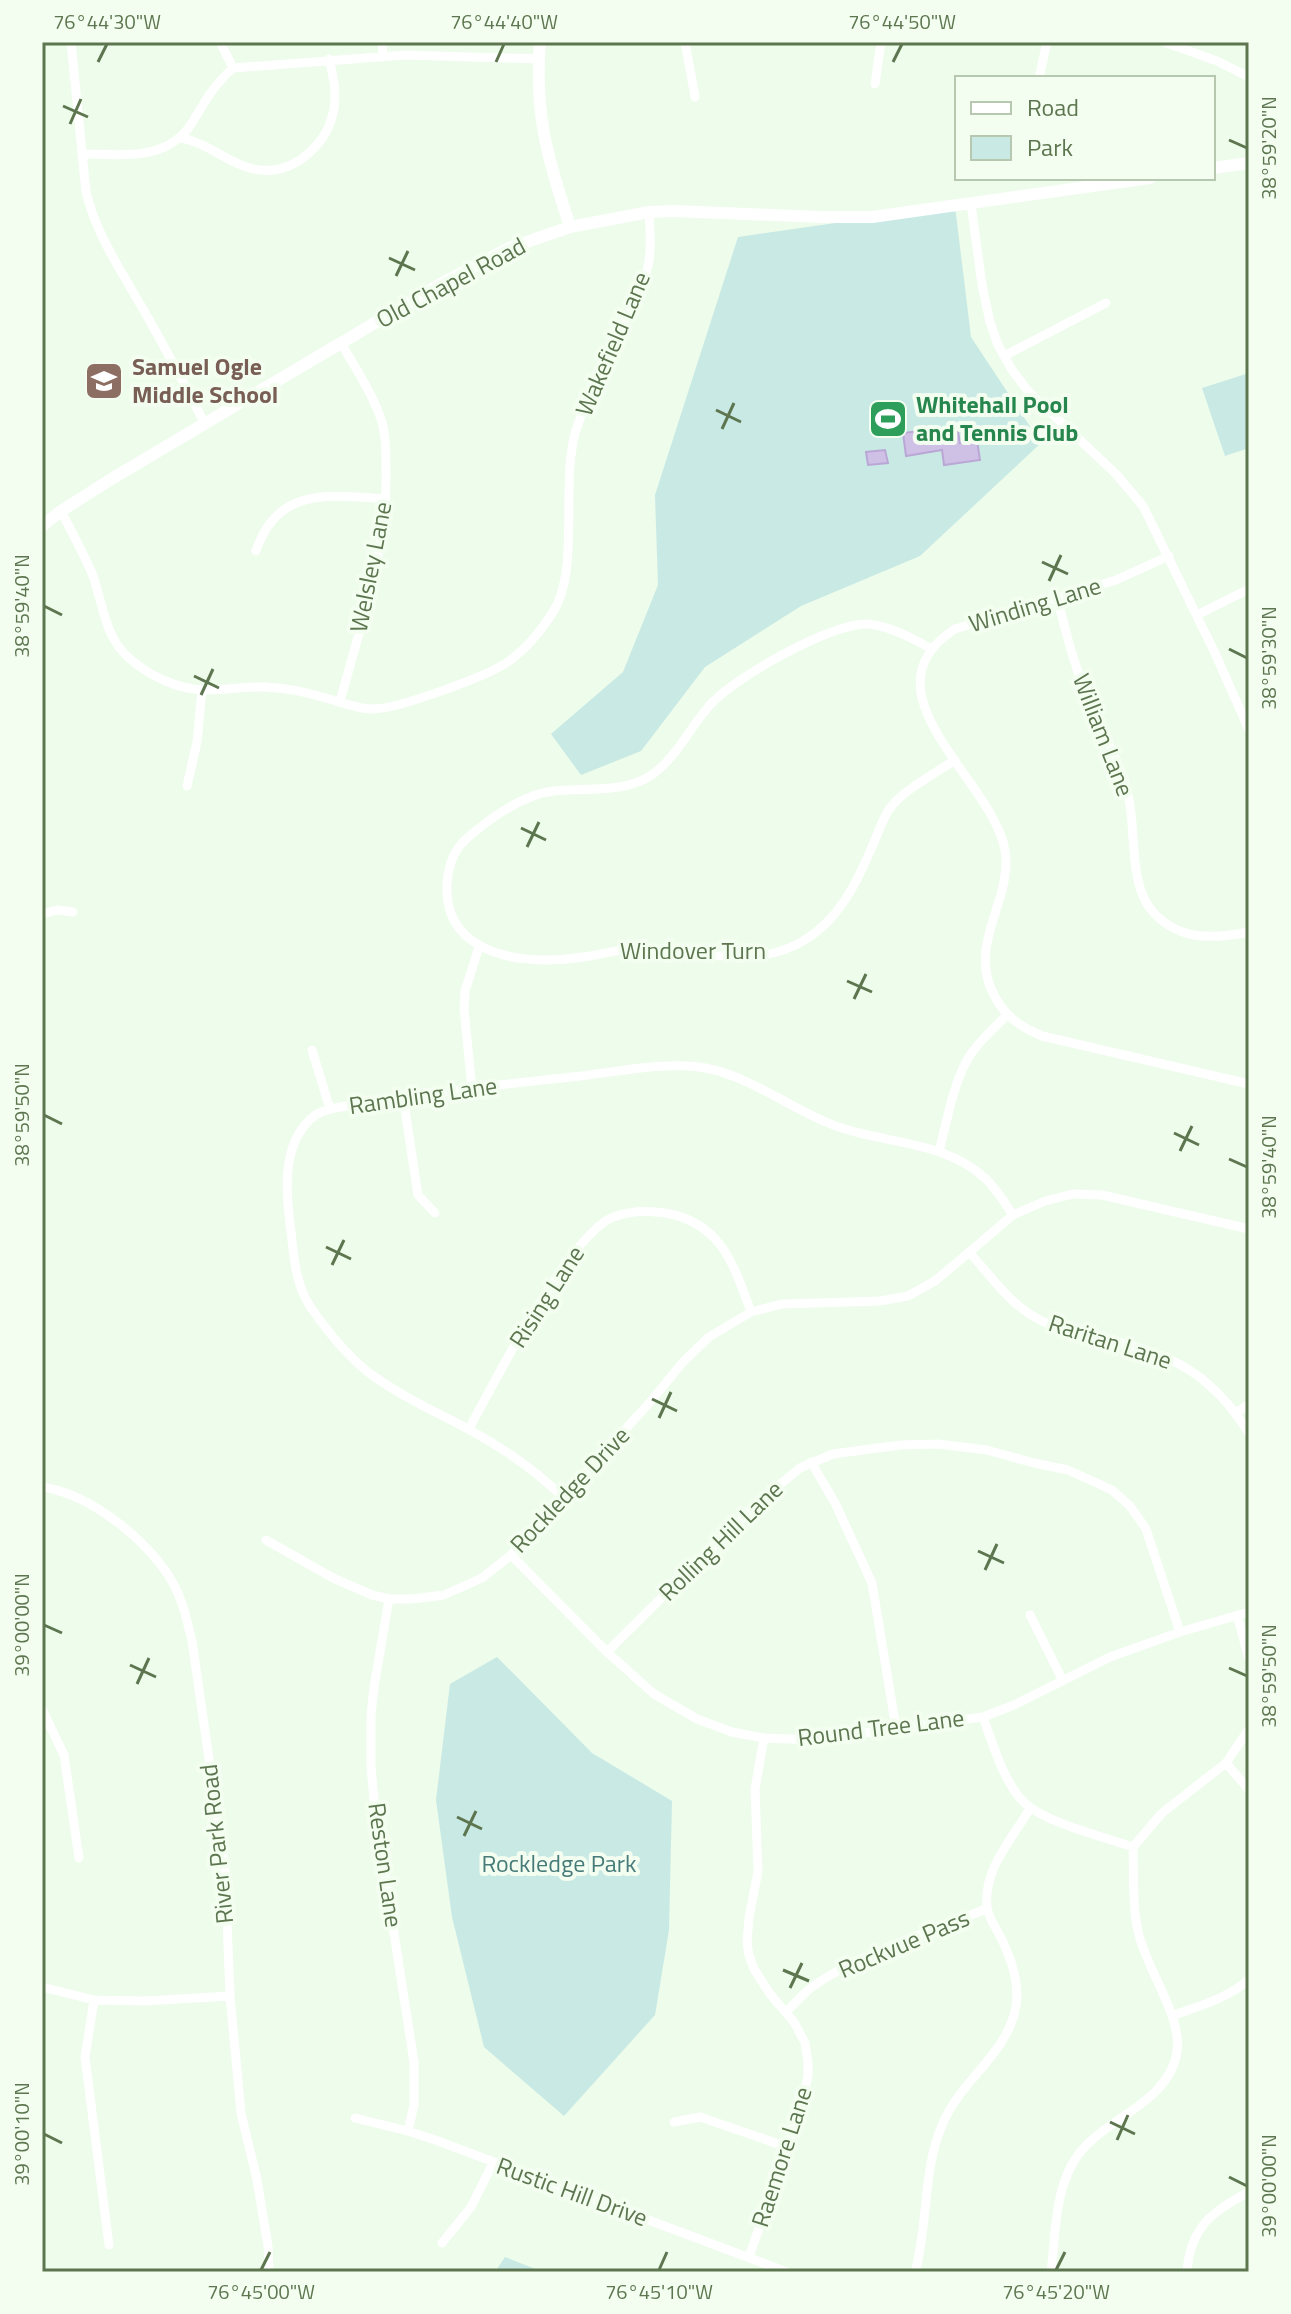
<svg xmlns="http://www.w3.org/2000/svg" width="1291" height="2314" font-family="'Titillium Web',sans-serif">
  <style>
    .green { fill: #c9e9e5 }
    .water { fill: #cfc0e5; stroke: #bba7d6; stroke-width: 2 }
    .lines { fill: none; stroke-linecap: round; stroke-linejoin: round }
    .street { stroke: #fff; stroke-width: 9 }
    .secondary { stroke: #fff; stroke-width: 12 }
    .ticks { fill: none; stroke: #5d764f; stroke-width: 3 }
    .labels { text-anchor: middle; stroke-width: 8; stroke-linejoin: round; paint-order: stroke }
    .street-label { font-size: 24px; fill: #5d764f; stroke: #f3fef1 }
    .education-label { font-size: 24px; font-weight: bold; fill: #785e54; stroke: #f3fef1; text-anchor: start }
    .leisure-label { font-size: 24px; font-weight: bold; fill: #27864d; stroke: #f3fef1; text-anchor: start }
    .park-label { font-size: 24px; fill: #477b79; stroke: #f3fef1 }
    .neatline { fill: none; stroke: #5d764f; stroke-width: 3 }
    .ticks-label { font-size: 20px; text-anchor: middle; fill: #5d764f }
  </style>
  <rect width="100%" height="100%" fill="#edfceb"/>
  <!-- green -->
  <path class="green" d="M955,206L971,337L1041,443L920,556L801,606L705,667L641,751L581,775L551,734L623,672L658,585L655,495L738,237Z
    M1249,373V448L1225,456L1202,388Z
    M497,1657L592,1753L672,1801L669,1930L655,2015L564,2116L484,2047L452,1917L436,1800L450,1684Z
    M505,2257L543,2272H495Z"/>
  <!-- water -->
  <path class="water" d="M957,426L960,443L977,440L980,460L944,465L942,450L906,456L903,433Z
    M885,450L888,463L868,465L866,452Z"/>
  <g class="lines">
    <!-- street -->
    <path class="street" d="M71,42L86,192C96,234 119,267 140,304C163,343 184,384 205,424
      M220,42L233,68
      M382,42L383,57
      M685,42L695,97
      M1164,42L1217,61L1249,77
      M1039,78L1047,42
      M875,84L881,42
      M180,138C209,142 231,167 260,170C296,174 329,142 334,108C337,92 333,75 329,59
      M82,154C122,154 167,162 192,123C206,100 212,87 233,68L405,55L539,59
      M971,204L982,285L990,322L998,345L1012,370L1028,391L1116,474L1143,506L1215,653L1249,730
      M1004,356L1106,303
      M61,511C72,533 84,554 93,576C103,604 105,638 129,658C149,676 179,690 206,690C226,690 246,686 266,687C287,688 306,692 326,698C341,702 356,709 373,709C397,709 489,676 509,661C526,649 542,629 553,612C581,568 559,480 577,427C588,396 601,367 616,338C628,314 642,292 648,266C652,248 650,230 649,212
      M256,551C277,486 331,495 386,499
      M1169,556L1116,580L955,629C858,692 993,780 1005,850C1013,900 968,942 993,993C1004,1016 1019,1026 1042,1036L1249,1084
      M1057,597C1066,633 1075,669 1090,703C1103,735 1122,765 1129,799C1136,833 1129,886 1153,912C1179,941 1213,939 1249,932
      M1197,615L1249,589
      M932,649C913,639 890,626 868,624C833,622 733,678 710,705C690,727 676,759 650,776C622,794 583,787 553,791C521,795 489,819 466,839C454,850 448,867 447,884C443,958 528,966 583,957C602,955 619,948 638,949C692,949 753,971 803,941C839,920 856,884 872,847C878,834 882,819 890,808C903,790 936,773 955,760
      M340,702C360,626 388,548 386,468C386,452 386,435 381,419C372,393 355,367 341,343
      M187,786L197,742L202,690
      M42,914L57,910L73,912
      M312,1050L330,1109
      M472,1089L464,1009L465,991L479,947
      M403,1097L418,1195L435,1213
      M939,1151C947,1122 952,1089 966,1062C976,1044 993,1029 1007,1015
      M969,1252C991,1276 1010,1305 1040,1320C1060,1330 1083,1334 1105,1339C1173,1355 1210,1372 1249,1433
      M1236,1413L1249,1404
      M469,1429C493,1384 568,1238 611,1218C627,1211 648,1210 665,1213C721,1222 734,1265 751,1312
      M811,1462L835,1503L872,1583L896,1728
      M42,1487C91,1494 149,1541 173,1583C183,1601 187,1621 192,1641L225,1870L230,1996L241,2113L257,2180L268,2246L269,2272
      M564,1498C535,1470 502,1447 466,1428C434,1411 401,1396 372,1375C349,1358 328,1332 312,1309C294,1285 294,1252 290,1224C286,1192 283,1151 305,1125C311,1117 321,1111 331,1109C348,1105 365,1103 382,1101C444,1090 508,1084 571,1077C613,1073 664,1061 705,1068C749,1076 785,1105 826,1122C878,1145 943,1138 986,1179C997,1190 1005,1203 1013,1215
      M266,1540L333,1578L372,1595L389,1599H412L444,1595L482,1578L511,1555L651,1401L683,1362L709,1337L751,1312L782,1304L880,1301L908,1296L935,1281L1013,1215L1045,1201L1073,1194L1102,1195L1249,1229
      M511,1555L607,1652L654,1694L697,1719L732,1732L764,1738L813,1740L983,1717L1014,1705L1110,1657L1180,1632L1249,1612
      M389,1599L374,1687L371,1715V1767L375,1811L414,2062V2105L408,2131
      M1030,1615L1063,1681
      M1237,1615L1249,1659
      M607,1652L755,1505L800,1468L833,1454L900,1445L939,1444L987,1450L1034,1463L1068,1470L1112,1490L1130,1506L1146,1529L1180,1632
      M42,1709L64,1755L79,1858
      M983,1717C993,1744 1001,1774 1019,1797C1039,1822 1102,1836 1133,1847
      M1226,1763L1249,1790
      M42,1987L94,2000L144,2001L230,1996
      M94,2000L85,2057L109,2245
      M786,2012C797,2001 806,1990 819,1982C866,1952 934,1930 986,1909
      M1172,2016C1198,2006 1228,1999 1249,1979
      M355,2118L408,2131L438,2141L787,2272
      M674,2122L700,2117L787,2147
      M442,2243L471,2207L493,2163
      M749,2257L801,2108L808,2076V2062L805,2043L794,2022L770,1994L754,1969L749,1955L747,1943L749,1918L758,1871L755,1789L764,1738
      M915,2272C929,2223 922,2170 943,2123C960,2082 1005,2055 1015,2011C1021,1986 1011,1957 999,1934C995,1927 988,1916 987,1907C983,1868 1013,1839 1030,1808
      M1051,2272C1056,2233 1054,2188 1078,2155C1106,2117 1169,2103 1177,2052C1183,2017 1145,1967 1138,1931C1132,1904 1134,1875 1133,1847L1162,1813L1226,1763L1249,1729
      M1187,2272C1190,2228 1212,2211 1249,2192"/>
    <!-- secondary -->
    <path class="secondary" d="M540,42C534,115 548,158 570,227
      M1213,168L1249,163
      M42,526L61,511L113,478L444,282L509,248L570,227L649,212L674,211L821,217H872L1150,178"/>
  </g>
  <!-- ticks -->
  <path class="ticks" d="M98,62L107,44M496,62L504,44M893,62L902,44M63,106L88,117M70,124L81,99M1229,140L1247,148M389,258L415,270M396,276L408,251M716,410L741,422M722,429L734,403M1042,562L1068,574M1049,581L1061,555M44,606L62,615M1229,649L1247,658M194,676L219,688M201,695L213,669M521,828L546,840M527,847L539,822M847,981L872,992M854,999L866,974M44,1115L62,1124M1174,1133L1199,1145M1180,1151L1192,1126M1229,1159L1247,1167M326,1247L351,1259M332,1265L344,1240M652,1399L677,1411M659,1418L671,1392M978,1551L1004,1563M985,1570L997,1544M44,1625L62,1633M130,1665L156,1677M1229,1668L1247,1676M137,1684L149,1658M457,1817L482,1829M464,1836L476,1811M783,1970L809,1981M790,1988L802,1963M1110,2122L1135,2134M44,2134L62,2143M1117,2140L1128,2115M1229,2177L1247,2186M261,2270L270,2252M659,2270L667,2252M1056,2270L1065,2252"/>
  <!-- icons -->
  <defs>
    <g id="school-square" transform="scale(2)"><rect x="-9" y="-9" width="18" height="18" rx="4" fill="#8d6e63" stroke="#f3fef1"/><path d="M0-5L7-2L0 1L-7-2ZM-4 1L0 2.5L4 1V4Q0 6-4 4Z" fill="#fff"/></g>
    <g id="stadium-square" transform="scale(2)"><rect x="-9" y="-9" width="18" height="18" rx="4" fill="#2e9e5b" stroke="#f3fef1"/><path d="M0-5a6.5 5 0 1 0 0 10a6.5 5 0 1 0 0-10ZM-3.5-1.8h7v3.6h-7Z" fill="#fff"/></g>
  </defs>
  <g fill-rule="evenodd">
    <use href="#school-square" x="104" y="381"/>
    <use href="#stadium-square" x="888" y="419"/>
  </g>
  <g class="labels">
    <!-- street labels -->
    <g class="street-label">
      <text transform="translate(451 283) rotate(-28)" y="8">Old Chapel Road</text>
      <text transform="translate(613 344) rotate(-67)" y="8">Wakefield Lane</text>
      <text transform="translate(371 567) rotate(-79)" y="8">Welsley Lane</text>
      <text transform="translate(1035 605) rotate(-17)" y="8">Winding Lane</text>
      <text transform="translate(1103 735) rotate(69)" y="8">William Lane</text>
      <text x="693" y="959">Windover Turn</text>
      <text transform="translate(423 1096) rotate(-8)" y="8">Rambling Lane</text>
      <text transform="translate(547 1297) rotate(-57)" y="8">Rising Lane</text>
      <text transform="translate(1110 1342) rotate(18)" y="8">Raritan Lane</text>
      <text transform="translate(570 1490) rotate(-47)" y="8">Rockledge Drive</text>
      <text transform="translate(721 1541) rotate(-44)" y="8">Rolling Hill Lane</text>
      <text transform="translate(881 1728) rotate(-7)" y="8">Round Tree Lane</text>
      <text transform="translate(217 1844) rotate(-96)" y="8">River Park Road</text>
      <text transform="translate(385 1865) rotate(82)" y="8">Reston Lane</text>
      <text transform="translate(904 1944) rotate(-23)" y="8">Rockvue Pass</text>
      <text transform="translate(782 2157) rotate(-72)" y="8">Raemore Lane</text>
      <text transform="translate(572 2192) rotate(20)" y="8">Rustic Hill Drive</text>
    </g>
    <!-- education labels -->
    <g class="education-label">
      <text x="132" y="375">Samuel Ogle<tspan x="132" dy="28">Middle School</tspan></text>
    </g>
    <!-- leisure labels -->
    <g class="leisure-label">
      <text x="916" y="413">Whitehall Pool<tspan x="916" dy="28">and Tennis Club</tspan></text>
    </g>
    <!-- park labels -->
    <g class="park-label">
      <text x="559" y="1872">Rockledge Park</text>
    </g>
  </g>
  <!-- border -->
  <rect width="1291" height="2314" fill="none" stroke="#f3fef1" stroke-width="88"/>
  <!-- legend -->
  <rect x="955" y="76" width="260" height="104" fill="#f3fef1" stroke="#b7c8b0" stroke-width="2"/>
  <rect x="971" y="102" width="40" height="12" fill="#ffffff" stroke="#b7c8b0" stroke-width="2"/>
  <text x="1027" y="116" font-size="24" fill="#5d764f">Road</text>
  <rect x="971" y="136" width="40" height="24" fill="#c9e9e5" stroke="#b7c8b0" stroke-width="2"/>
  <text x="1027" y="156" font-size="24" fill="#5d764f">Park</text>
  <rect x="44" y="44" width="1203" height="2226" class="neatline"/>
  <g class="ticks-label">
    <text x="107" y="29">76°44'30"W</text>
    <text x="504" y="29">76°44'40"W</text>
    <text x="902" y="29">76°44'50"W</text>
    <text transform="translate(1269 148) rotate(-90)" y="7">38°59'20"N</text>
    <text transform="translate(22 606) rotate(-90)" y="7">38°59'40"N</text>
    <text transform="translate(1269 658) rotate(-90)" y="7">38°59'30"N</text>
    <text transform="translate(22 1115) rotate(-90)" y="7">38°59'50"N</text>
    <text transform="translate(1269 1167) rotate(-90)" y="7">38°59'40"N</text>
    <text transform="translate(22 1625) rotate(-90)" y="7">39°00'00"N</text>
    <text transform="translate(1269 1676) rotate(-90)" y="7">38°59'50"N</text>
    <text transform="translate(22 2134) rotate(-90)" y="7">39°00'10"N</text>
    <text transform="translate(1269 2186) rotate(-90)" y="7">39°00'00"N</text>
    <text x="261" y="2299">76°45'00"W</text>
    <text x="659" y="2299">76°45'10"W</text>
    <text x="1056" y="2299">76°45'20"W</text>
  </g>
</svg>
